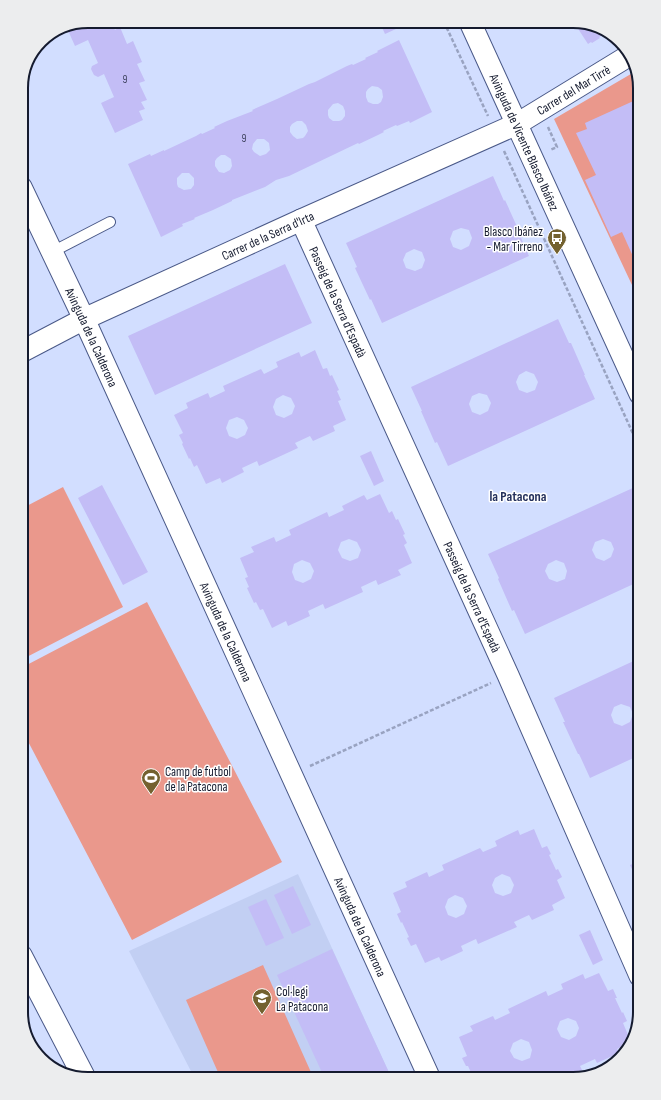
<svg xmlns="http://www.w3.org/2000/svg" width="661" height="1100" font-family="'Sofia Sans Condensed',sans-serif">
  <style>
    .built { fill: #c2cff3 }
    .green { fill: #ea988c }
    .building { fill: #c3bdf6; fill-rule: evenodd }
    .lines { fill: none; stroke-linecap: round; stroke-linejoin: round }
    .lane-casing { stroke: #4a5988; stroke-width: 12 }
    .street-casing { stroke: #4a5988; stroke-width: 23 }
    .secondary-casing { stroke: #4a5988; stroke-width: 24 }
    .path { stroke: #99a3c1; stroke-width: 2.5; stroke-dasharray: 4 2; stroke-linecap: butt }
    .lane { stroke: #fff; stroke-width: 10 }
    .street { stroke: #fff; stroke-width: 21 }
    .secondary { stroke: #fff; stroke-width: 22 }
    .labels { text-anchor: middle; stroke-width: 3; stroke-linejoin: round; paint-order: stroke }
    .number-label { font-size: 11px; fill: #404461 }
    .street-label { font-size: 13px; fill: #151b2f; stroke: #fff }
    .poi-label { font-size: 13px; fill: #151b2f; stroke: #fff; text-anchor: start }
    .neighbourhood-label { font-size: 14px; font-weight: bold; fill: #24305c; stroke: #fff }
    .rim { fill: none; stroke: #151b2f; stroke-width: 2 }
  </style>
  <rect width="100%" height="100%" fill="#d2deff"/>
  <!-- built -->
  <path class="built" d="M298,874L392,1079H195L129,951Z"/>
  <!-- green -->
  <path class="green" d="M636,71L640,89V302L554,119Z
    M63,487L123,607L21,660V509Z
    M147,602L282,862L132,940L21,728V668Z
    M263,965L314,1079H221L186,1000Z"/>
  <!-- building -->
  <path class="building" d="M573,21H577L609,32L599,37L600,38L592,43L591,42L588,44Z
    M380,23H409L385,34Z
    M66,26H113L115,30L120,27L127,44L133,41L142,62L137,64L145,81L139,83L147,100L141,102L145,109L139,111L143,120L115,133L101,103L114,97L104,74L98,77L94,75L91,69L92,66L98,63L88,40L75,46Z
    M399,40L432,112L410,123L409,121L397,126L396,125L383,131L384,132L378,135L359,144L358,143L289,176L276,180L265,187L232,200V201L213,210L194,218L195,219L182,224L183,226L161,237L128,164L150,154L151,156L164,150V151L196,136L201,133L202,134L215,128L214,127L227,121L253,111L252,110L277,99L309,84L315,82L347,66L352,64L353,65L366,59L365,58L378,52L377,51ZM372,86L378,87L382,90L383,97L381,102L378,104H373L368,102L366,97V92L368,89ZM338,103L343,106L345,111V116L342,120L339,121H333L329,118L328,115V110L333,104ZM297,121H302L306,125L308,131L305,136L303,138L297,139L293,136L290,132V127L292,124ZM257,139H264L269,143L270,150L266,154L260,156L254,152L252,149L253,144ZM221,155H225L231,159L232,166L230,170L224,173L219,172L215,166V161L217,158ZM182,173H189L194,178V185L191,189L184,190L178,187L177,184V178Z
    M640,98V272L622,232L611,237L585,180L596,175L576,133L587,129L585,123Z
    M493,176L504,201L505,200L519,231H518L529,256L382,323L371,299L370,300L355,268L357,267L346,243ZM461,228L469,230L472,238L469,246L461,250L453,247L450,239L453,231ZM414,249L422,252L425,260L422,268L415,271L406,268L403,260L406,253Z
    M285,264L312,323L155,395L128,336Z
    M558,319L569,343H571L585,375H584L595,399L448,466L437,442L435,443L421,411H422L411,387ZM526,371L534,374L538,382L535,390L527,393L519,390L516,382L519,375ZM479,393L487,395L491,403L488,411L480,415L472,412L469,404L472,396Z
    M315,350L323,369L327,368L330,376L332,375L339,390L337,391L341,400L338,401L346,420L333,426L335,431L313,441L310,436L295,443L298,448L259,466L257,461L242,468L244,472L222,483L220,478L206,484L197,465L194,467L190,458L189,459L182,444L183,443L179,435L183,433L174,415L188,408L186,403L208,393L210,398L225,391L223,386L261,369L264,374L278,367L276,362L299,352L301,357ZM283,395L291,398L295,406L292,414L284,418L276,415L273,407L276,399ZM237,417L244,420L248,428L245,435L237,439L229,436L226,428L229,420Z
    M371,451L384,481L374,486L360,456Z
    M102,485L148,572L123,585L78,498Z
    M635,487L640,498V581L525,634L514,610L512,611L498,579L499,578L488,554ZM603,539L611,542L614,549L611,557L604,561L596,558L592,550L595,542ZM556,560L564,563L567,571L565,579L557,582L549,579L545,571L548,564Z
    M380,494L389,513L392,511L396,520L398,519L405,534L403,535L407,543L404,545L412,563L398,570L401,575L378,585L376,580L361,587L363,592L325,609L323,604L308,611L310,616L288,626L286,621L272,628L263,609L260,610L256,602L254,603L247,588L249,587L245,578L248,577L240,558L254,552L251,547L274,537L276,542L291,535L289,530L327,512L329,517L344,510L342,506L364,495L367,500ZM349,539L357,542L361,550L358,558L350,561L342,558L338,550L341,542ZM302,560L310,563L314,571L311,579L303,583L295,580L292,572L294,564Z
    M640,658V755L590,778L579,754H578L563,722H565L554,698ZM621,704L630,707L633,714L630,722L622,726L614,723L611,715L614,707Z
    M534,829L542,848L547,846L551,854L549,855L556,870L558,869L562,877L557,880L565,898L552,905L554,910L532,920L529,915L514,922L517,927L478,944L476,939L461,946L463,951L441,961L439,957L425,963L416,944L411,946L407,938L409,937L402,922L401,923L397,914L401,912L393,893L407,887L405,882L427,872L429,877L444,870L442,865L480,848L483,852L497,846L495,841L518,830L520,835ZM502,874L510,877L514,885L511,893L503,896L495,893L492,885L495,878ZM455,895L463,898L467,906L464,914L456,918L448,915L445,907L448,899Z
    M640,861V886L630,865Z
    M293,886L311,925L292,934L274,895Z
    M266,899L284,938L266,946L248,907Z
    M590,930L603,960L593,965L579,935Z
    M332,949L392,1079H325L277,975Z
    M599,973L608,991L613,989L617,998H615L622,1013L623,1012L627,1021L623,1023L631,1042L617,1049L619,1053L597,1063L595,1059L580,1066L582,1070L563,1079H474L468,1066H466L462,1058L467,1056L459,1037L473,1031L470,1026L493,1016L495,1020L510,1013L508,1009L546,991L548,996L563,989L561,984L583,974L585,979ZM568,1018L576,1021L579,1028L576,1036L569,1040L561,1037L557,1029L560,1021ZM521,1039L529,1042L532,1050L530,1058L522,1061L514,1058L510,1051L513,1043Z"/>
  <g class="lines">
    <!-- lane casing -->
    <g class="lane-casing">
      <path id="lane" d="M52,252L110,222"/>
    </g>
    <!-- street casing -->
    <g class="street-casing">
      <g id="street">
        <path id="s1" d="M470,22L640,394"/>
        <path id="s2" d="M21,187L84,319L430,1079"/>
        <path id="s3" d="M301,220L508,675L640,976"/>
        <path id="s4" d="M21,352L84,319L301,220L517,124L630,55"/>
      </g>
    </g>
    <!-- secondary casing -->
    <g class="secondary-casing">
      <path id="secondary" d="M21,956L85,1079"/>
    </g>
    <!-- path -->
    <path class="path" d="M444,22L488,116
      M548,127L557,147L550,150
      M504,151L640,449
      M310,766L491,683"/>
    <!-- lane -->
    <use href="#lane" class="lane"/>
    <!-- street -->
    <use href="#street" class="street"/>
    <!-- secondary -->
    <use href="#secondary" class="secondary"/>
  </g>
  <!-- icons -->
  <defs>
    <g id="bus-pin" transform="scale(1)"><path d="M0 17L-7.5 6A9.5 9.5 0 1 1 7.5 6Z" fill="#73612f" stroke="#fff"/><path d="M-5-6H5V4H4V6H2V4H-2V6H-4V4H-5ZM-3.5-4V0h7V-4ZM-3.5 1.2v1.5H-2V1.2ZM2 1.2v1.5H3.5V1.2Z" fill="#fff"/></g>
    <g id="stadium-pin" transform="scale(1)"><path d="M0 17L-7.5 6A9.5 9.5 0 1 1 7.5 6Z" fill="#73612f" stroke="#fff"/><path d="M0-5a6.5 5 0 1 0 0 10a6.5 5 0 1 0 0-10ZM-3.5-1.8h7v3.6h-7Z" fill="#fff"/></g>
    <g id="school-pin" transform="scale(1)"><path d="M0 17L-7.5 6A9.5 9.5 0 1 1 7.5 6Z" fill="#73612f" stroke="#fff"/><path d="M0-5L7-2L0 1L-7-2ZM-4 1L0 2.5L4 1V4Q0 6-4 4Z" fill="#fff"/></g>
  </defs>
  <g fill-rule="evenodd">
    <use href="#bus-pin" x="557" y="238"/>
    <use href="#stadium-pin" x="151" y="778"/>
    <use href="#school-pin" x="262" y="998"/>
  </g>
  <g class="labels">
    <!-- number labels -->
    <g class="number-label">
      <text x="125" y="83">9</text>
      <text x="244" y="142">9</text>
    </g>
    <!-- street labels -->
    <g class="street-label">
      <text dy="5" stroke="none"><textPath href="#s4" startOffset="612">Carrer del Mar Tirrè</textPath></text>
      <text dy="5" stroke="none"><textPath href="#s1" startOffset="132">Avinguda de Vicente Blasco Ibáñez</textPath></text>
      <text dy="5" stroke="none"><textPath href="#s4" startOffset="273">Carrer de la Serra d'Irta</textPath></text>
      <text dy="5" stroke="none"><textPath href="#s3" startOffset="90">Passeig de la Serra d'Espadà</textPath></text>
      <text dy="5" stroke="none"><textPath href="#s2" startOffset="166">Avinguda de la Calderona</textPath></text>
      <text dy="5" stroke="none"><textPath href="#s3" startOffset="414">Passeig de la Serra d'Espadà</textPath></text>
      <text dy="5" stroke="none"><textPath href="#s2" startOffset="490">Avinguda de la Calderona</textPath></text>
      <text dy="5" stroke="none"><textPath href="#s2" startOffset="814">Avinguda de la Calderona</textPath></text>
    </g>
    <!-- poi labels -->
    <g class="poi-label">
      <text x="543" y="236" text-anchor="end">Blasco Ibáñez<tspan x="543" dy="15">- Mar Tirreno</tspan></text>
      <text x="165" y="776">Camp de futbol<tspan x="165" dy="15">de la Patacona</tspan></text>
      <text x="276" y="996">Col·legi<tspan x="276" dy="15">La Patacona</tspan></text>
    </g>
    <!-- neighbourhood labels -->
    <g class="neighbourhood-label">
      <text x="518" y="501">la Patacona</text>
    </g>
  </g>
  <!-- crop -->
  <path d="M0 0H661V1100H0ZM88 28H573A60 60 0 0 1 633 88V1012A60 60 0 0 1 573 1072H88A60 60 0 0 1 28 1012V88A60 60 0 0 1 88 28Z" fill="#ecedee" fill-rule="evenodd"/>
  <path class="rim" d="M88 28H573A60 60 0 0 1 633 88V1012A60 60 0 0 1 573 1072H88A60 60 0 0 1 28 1012V88A60 60 0 0 1 88 28Z"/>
</svg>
